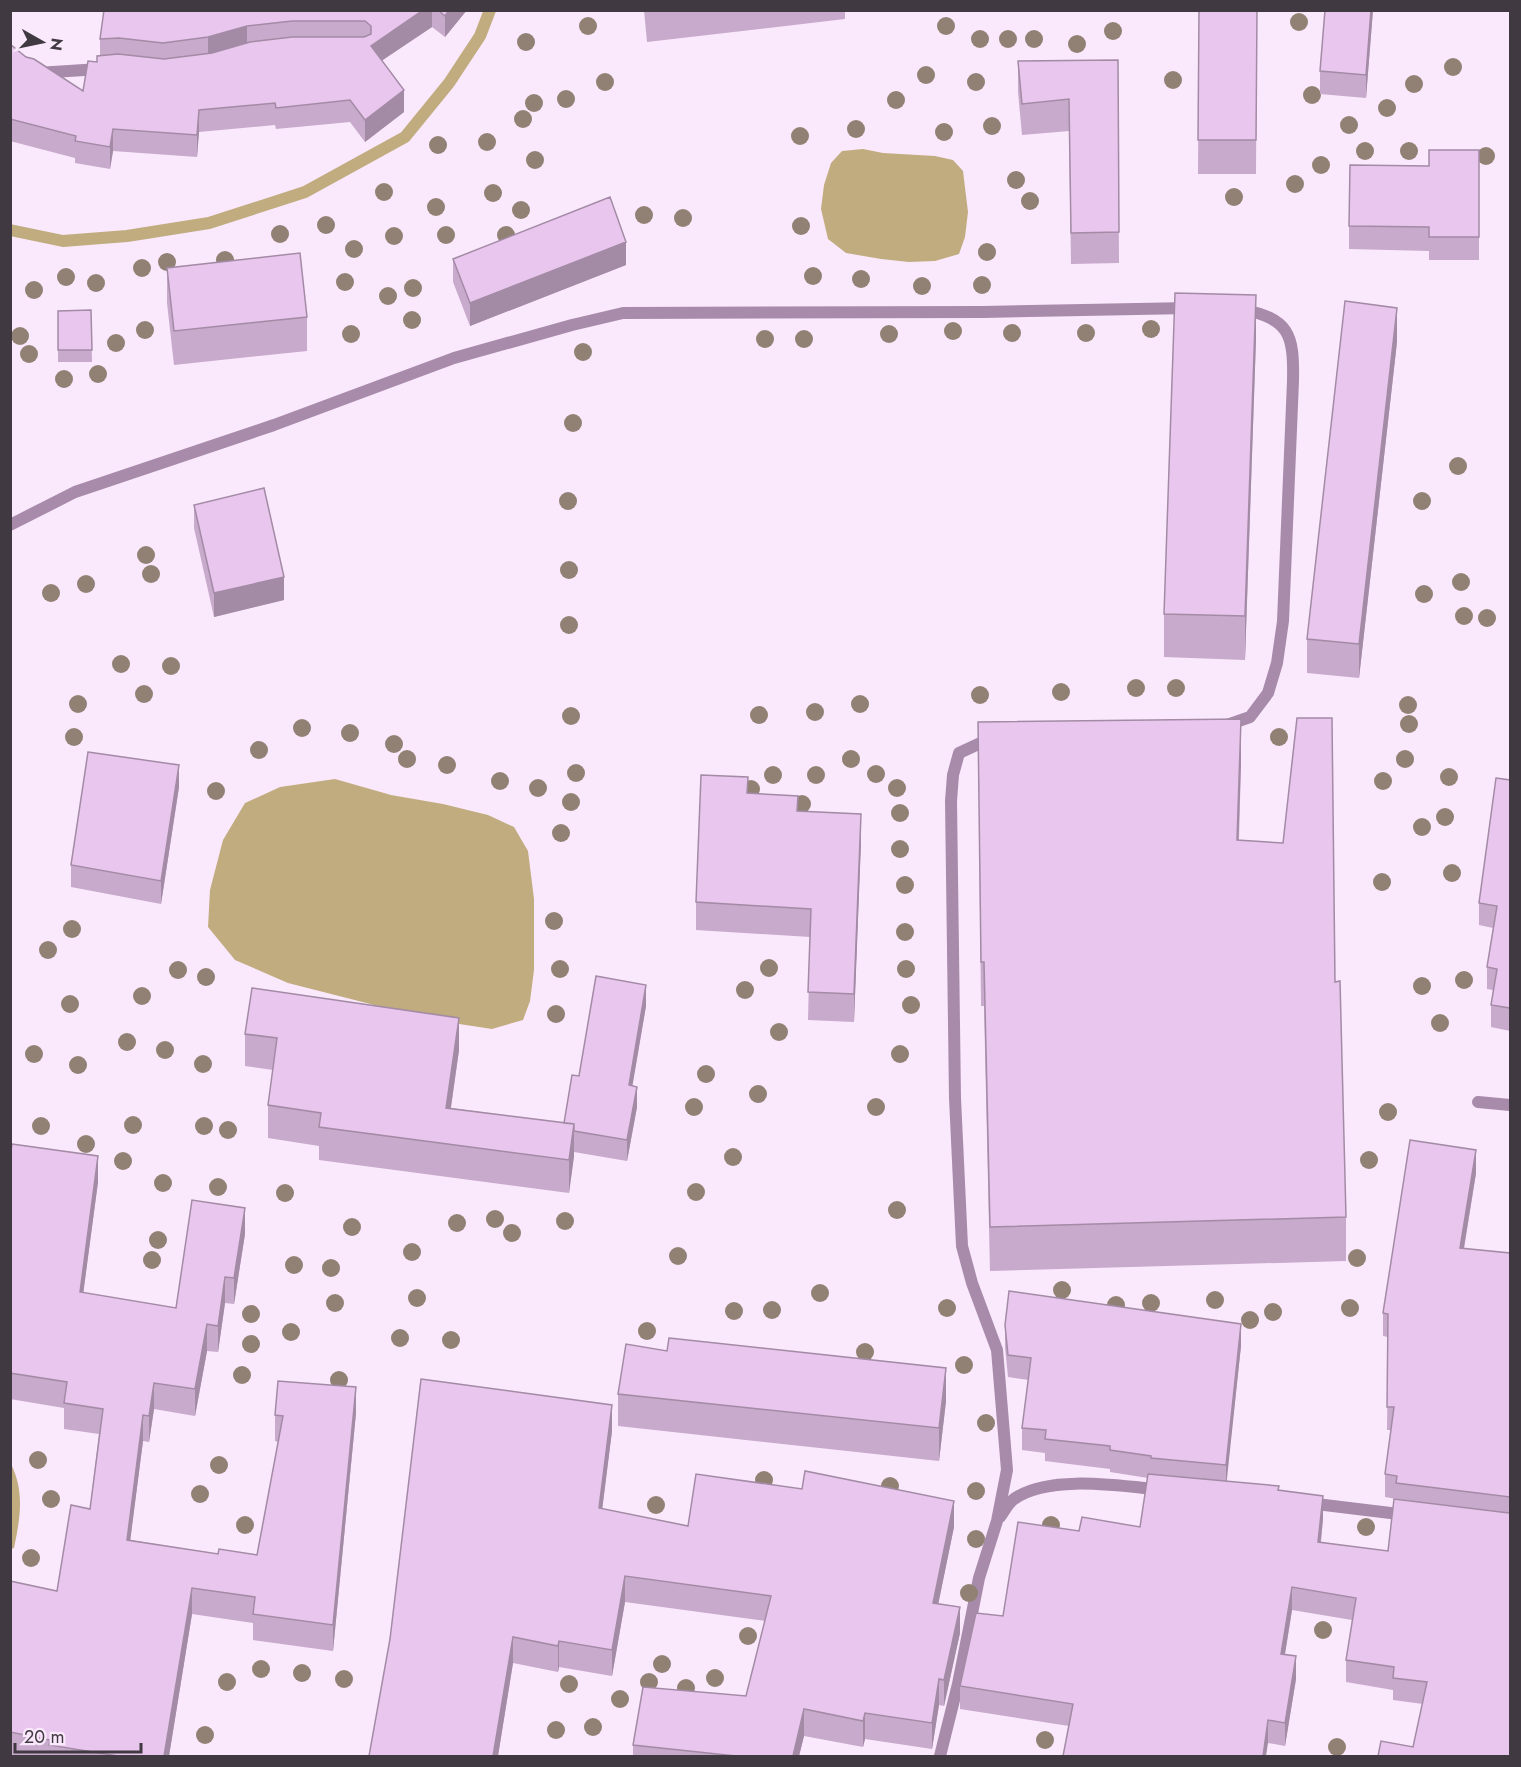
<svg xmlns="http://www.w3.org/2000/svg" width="1521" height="1767" font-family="Jost,sans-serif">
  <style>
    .water { fill: #c1ac7f }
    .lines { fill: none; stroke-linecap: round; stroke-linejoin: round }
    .stream { stroke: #c1ac7f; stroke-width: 12 }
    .street { stroke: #a88bab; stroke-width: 12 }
    .tree { fill: #918174 }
    .wall { fill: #c8aacc }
    .shaded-wall { fill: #a38ba6 }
    .building { fill: #e9c6ed; stroke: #a38ba6; stroke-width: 1.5 }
  </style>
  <rect width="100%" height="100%" fill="#fae9fc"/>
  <!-- water -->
  <path class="water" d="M863,149L883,153L935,156L953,160L963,171L968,212L965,237L959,254L935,261L909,262L881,259L846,253L828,239L821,209L824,185L831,163L842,151Z
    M335,779L391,795L443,804L488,815L514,827L528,851L534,899V970L530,1001L523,1020L492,1029L433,1020L288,983L235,960L208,927L210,890L223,840L245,803L280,787Z
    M11,1464C25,1492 20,1519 14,1548L11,1549Z"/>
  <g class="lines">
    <!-- stream -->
    <path class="stream" d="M10,230L63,241L127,236L209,223L305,192L405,137L449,83L480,36L490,10"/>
    <!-- street -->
    <path class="street" d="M37,73L100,69
      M10,525L75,492L274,425L454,358L572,325L623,313L983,312L1190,308
      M1227,725L1250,717L1268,693L1277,663L1283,621L1293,381C1294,333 1289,319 1241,309
      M1478,1102L1510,1105
      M1308,1503L1407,1515
      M1000,1517C1004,1512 1008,1503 1014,1499C1049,1474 1121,1486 1162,1490
      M940,1756L958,1684L979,1578L997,1521L1007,1470L997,1350L972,1283L962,1246L955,1098L951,801L953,775L959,753L985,741L992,740"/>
  </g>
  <!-- trees -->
  <g class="tree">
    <circle cx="1299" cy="22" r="9"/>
    <circle cx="588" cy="26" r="9"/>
    <circle cx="946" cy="26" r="9"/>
    <circle cx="1113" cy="31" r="9"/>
    <circle cx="980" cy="39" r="9"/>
    <circle cx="1008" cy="39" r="9"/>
    <circle cx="1034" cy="39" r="9"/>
    <circle cx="526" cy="42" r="9"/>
    <circle cx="1077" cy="44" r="9"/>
    <circle cx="1453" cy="67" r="9"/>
    <circle cx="926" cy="75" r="9"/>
    <circle cx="1173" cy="80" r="9"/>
    <circle cx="605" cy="82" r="9"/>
    <circle cx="976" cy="82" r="9"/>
    <circle cx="1414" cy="84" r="9"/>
    <circle cx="1312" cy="95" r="9"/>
    <circle cx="566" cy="99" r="9"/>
    <circle cx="896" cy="100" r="9"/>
    <circle cx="534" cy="103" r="9"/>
    <circle cx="1387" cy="108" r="9"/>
    <circle cx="523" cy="119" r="9"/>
    <circle cx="1349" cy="125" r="9"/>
    <circle cx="992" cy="126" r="9"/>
    <circle cx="856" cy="129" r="9"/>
    <circle cx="944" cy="132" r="9"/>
    <circle cx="800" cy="136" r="9"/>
    <circle cx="487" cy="142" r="9"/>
    <circle cx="438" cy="145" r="9"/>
    <circle cx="1365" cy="151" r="9"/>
    <circle cx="1409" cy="151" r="9"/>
    <circle cx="1486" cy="156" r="9"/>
    <circle cx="535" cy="160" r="9"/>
    <circle cx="1321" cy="165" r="9"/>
    <circle cx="1016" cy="180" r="9"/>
    <circle cx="1295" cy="184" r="9"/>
    <circle cx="384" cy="192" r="9"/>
    <circle cx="493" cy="193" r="9"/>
    <circle cx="1234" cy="197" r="9"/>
    <circle cx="1030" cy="201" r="9"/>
    <circle cx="436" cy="207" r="9"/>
    <circle cx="521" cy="210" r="9"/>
    <circle cx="644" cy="215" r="9"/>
    <circle cx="683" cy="218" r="9"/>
    <circle cx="326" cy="225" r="9"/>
    <circle cx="801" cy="226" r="9"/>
    <circle cx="280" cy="234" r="9"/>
    <circle cx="446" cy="235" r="9"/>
    <circle cx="506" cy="235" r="9"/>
    <circle cx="394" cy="236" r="9"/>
    <circle cx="354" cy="249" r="9"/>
    <circle cx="987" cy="252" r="9"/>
    <circle cx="225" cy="260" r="9"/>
    <circle cx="167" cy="262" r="9"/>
    <circle cx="142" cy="268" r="9"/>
    <circle cx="813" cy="276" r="9"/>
    <circle cx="66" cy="277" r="9"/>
    <circle cx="861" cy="279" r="9"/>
    <circle cx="345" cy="282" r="9"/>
    <circle cx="96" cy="283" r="9"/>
    <circle cx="982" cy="285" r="9"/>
    <circle cx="922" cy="286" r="9"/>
    <circle cx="413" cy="288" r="9"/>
    <circle cx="34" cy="290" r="9"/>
    <circle cx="388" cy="296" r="9"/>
    <circle cx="412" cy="320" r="9"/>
    <circle cx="1151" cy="329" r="9"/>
    <circle cx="145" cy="330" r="9"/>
    <circle cx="953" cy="331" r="9"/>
    <circle cx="1012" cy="333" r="9"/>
    <circle cx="1086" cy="333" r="9"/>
    <circle cx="351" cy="334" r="9"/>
    <circle cx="889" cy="334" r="9"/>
    <circle cx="20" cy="336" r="9"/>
    <circle cx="765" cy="339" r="9"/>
    <circle cx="804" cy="339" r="9"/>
    <circle cx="116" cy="343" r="9"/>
    <circle cx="583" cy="352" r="9"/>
    <circle cx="29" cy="354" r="9"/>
    <circle cx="98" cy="374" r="9"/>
    <circle cx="64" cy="379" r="9"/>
    <circle cx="573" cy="423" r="9"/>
    <circle cx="1458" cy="466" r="9"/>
    <circle cx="568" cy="501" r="9"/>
    <circle cx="1422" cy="501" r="9"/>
    <circle cx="146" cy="555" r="9"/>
    <circle cx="569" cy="570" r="9"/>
    <circle cx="151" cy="574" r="9"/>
    <circle cx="1461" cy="582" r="9"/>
    <circle cx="86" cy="584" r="9"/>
    <circle cx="51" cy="593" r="9"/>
    <circle cx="1424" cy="594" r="9"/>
    <circle cx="1464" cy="616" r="9"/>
    <circle cx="1487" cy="618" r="9"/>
    <circle cx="569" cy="625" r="9"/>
    <circle cx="121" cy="664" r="9"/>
    <circle cx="171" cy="666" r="9"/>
    <circle cx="1136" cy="688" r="9"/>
    <circle cx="1176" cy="688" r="9"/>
    <circle cx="1061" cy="692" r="9"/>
    <circle cx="144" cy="694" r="9"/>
    <circle cx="980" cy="695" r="9"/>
    <circle cx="78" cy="704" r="9"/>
    <circle cx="860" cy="704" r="9"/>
    <circle cx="1408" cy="705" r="9"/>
    <circle cx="815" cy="712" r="9"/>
    <circle cx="759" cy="715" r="9"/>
    <circle cx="571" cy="716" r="9"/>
    <circle cx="1409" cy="724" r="9"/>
    <circle cx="302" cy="728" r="9"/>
    <circle cx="350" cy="733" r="9"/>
    <circle cx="74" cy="737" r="9"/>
    <circle cx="1279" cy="737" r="9"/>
    <circle cx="394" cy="744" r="9"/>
    <circle cx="259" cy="750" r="9"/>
    <circle cx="407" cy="759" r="9"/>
    <circle cx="851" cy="759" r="9"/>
    <circle cx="1405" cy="759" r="9"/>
    <circle cx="447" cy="765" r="9"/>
    <circle cx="576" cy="773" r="9"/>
    <circle cx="876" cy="774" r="9"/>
    <circle cx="773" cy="775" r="9"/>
    <circle cx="816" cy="775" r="9"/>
    <circle cx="1449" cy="777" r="9"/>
    <circle cx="500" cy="781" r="9"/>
    <circle cx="1383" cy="781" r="9"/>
    <circle cx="538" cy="788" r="9"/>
    <circle cx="897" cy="788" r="9"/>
    <circle cx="751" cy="789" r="9"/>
    <circle cx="216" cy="791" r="9"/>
    <circle cx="571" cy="802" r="9"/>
    <circle cx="802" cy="804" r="9"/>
    <circle cx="900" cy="813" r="9"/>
    <circle cx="1445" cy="817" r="9"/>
    <circle cx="1422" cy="827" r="9"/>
    <circle cx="561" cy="833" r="9"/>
    <circle cx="900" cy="849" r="9"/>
    <circle cx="1452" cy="873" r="9"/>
    <circle cx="1382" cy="882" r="9"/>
    <circle cx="905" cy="885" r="9"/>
    <circle cx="554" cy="921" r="9"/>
    <circle cx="72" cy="929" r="9"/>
    <circle cx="905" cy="932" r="9"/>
    <circle cx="48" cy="950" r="9"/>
    <circle cx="769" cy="968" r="9"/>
    <circle cx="560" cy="969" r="9"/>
    <circle cx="906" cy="969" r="9"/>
    <circle cx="178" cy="970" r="9"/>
    <circle cx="206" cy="977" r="9"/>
    <circle cx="1464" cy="980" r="9"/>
    <circle cx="1422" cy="986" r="9"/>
    <circle cx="745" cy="990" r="9"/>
    <circle cx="142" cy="996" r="9"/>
    <circle cx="70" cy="1004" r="9"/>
    <circle cx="911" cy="1005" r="9"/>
    <circle cx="556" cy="1014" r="9"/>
    <circle cx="1440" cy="1023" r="9"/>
    <circle cx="779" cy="1032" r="9"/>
    <circle cx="127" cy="1042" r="9"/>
    <circle cx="165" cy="1050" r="9"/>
    <circle cx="34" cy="1054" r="9"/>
    <circle cx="900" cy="1054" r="9"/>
    <circle cx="203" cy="1064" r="9"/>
    <circle cx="78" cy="1065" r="9"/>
    <circle cx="706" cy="1074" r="9"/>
    <circle cx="758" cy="1094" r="9"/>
    <circle cx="694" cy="1107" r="9"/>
    <circle cx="876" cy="1107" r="9"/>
    <circle cx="1388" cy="1112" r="9"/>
    <circle cx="133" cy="1125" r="9"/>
    <circle cx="41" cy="1126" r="9"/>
    <circle cx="204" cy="1126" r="9"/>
    <circle cx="228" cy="1130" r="9"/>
    <circle cx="86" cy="1144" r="9"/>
    <circle cx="733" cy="1157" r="9"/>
    <circle cx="1369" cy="1160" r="9"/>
    <circle cx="123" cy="1161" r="9"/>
    <circle cx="163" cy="1183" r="9"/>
    <circle cx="218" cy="1187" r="9"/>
    <circle cx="696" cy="1192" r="9"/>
    <circle cx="285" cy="1193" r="9"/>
    <circle cx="897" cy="1210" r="9"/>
    <circle cx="495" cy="1219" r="9"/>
    <circle cx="565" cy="1221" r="9"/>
    <circle cx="457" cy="1223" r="9"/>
    <circle cx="352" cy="1227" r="9"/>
    <circle cx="512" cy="1233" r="9"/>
    <circle cx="158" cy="1240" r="9"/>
    <circle cx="412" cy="1252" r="9"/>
    <circle cx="678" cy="1256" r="9"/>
    <circle cx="1357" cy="1258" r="9"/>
    <circle cx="152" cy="1260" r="9"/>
    <circle cx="294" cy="1265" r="9"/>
    <circle cx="331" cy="1268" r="9"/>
    <circle cx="1062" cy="1290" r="9"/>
    <circle cx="820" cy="1293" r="9"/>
    <circle cx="417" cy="1298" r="9"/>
    <circle cx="1215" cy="1300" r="9"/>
    <circle cx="335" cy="1303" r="9"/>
    <circle cx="1151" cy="1303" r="9"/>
    <circle cx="1116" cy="1305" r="9"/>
    <circle cx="947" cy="1308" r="9"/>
    <circle cx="1350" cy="1308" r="9"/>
    <circle cx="772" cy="1310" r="9"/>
    <circle cx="734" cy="1311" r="9"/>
    <circle cx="1273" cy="1312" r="9"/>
    <circle cx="251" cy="1314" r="9"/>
    <circle cx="1250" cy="1320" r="9"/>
    <circle cx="647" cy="1331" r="9"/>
    <circle cx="291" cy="1332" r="9"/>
    <circle cx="400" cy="1338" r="9"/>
    <circle cx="451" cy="1340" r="9"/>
    <circle cx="251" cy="1344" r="9"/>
    <circle cx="865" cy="1352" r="9"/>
    <circle cx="964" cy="1365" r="9"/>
    <circle cx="242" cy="1375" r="9"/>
    <circle cx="339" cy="1380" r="9"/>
    <circle cx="986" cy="1423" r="9"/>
    <circle cx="38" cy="1460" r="9"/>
    <circle cx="219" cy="1465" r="9"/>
    <circle cx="764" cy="1480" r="9"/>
    <circle cx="890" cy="1486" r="9"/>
    <circle cx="976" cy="1491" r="9"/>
    <circle cx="200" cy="1494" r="9"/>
    <circle cx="51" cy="1499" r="9"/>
    <circle cx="656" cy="1505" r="9"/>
    <circle cx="245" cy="1525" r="9"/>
    <circle cx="1051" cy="1525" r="9"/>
    <circle cx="1366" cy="1527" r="9"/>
    <circle cx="976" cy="1539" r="9"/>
    <circle cx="31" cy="1558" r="9"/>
    <circle cx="969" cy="1593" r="9"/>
    <circle cx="1323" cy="1630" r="9"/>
    <circle cx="748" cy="1636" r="9"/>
    <circle cx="662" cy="1664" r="9"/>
    <circle cx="261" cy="1669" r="9"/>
    <circle cx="302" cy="1673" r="9"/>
    <circle cx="715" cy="1678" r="9"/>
    <circle cx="344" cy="1679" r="9"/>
    <circle cx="227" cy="1682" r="9"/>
    <circle cx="649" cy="1682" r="9"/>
    <circle cx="569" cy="1684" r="9"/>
    <circle cx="686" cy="1688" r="9"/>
    <circle cx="620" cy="1699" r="9"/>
    <circle cx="593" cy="1727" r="9"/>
    <circle cx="556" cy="1730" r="9"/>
    <circle cx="205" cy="1735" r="9"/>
    <circle cx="1045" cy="1740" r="9"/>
    <circle cx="1337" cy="1747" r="9"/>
  </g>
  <!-- wall -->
  <path class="wall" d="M104,10H467L445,37L432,27L382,60L404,112L365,142L350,122L276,129L275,125L199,132L197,157L113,151L110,169L75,163V158L10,141V44L26,57L83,91L100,55V39Z
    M644,10H845V19L647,42Z
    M1199,10H1257L1256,174H1198Z
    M1373,10L1366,98L1320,94V71Z
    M1118,60L1119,263L1071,264L1069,131L1022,135L1018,92V61Z
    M1479,150V260H1429V251L1349,249V226L1429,166Z
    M453,259L626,265L470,326L453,282Z
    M167,268L307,317V351L174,365L167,303Z
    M91,310L92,362H58V311Z
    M1256,339L1245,660L1164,657V614Z
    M1397,342L1359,678L1307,673V639Z
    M194,505L284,600L214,617L194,528Z
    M978,722L1241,763L1239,840L1335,982L1346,1217V1261L990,1271L984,1006H981Z
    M1510,780V1031L1491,1027V1005L1493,990L1487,989V967L1493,928L1479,925V903Z
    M179,787L161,904L71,887V865Z
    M748,793L798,811L861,842L854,1022L808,1020L810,937L696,930V902Z
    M646,1006L632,1086L637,1107L627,1161L574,1152L569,1193L319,1160V1146L268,1138V1105L273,1070L245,1066V1034L459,1050L451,1108L564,1123L579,1076Z
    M10,1156L98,1182L83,1293L176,1308L245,1234L234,1304L225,1303L218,1352L207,1351L195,1416L154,1409L149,1442L143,1441L130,1540L218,1554L257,1555L278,1442L275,1441V1415L356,1413L333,1651L253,1640V1623L192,1614L169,1756H10V1581L57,1591L90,1509L99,1434L64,1429V1408L10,1399Z
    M1476,1173L1464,1249L1510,1253V1756L1413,1747L1423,1704L1393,1700V1690L1346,1682V1660L1352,1620L1292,1610L1285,1655L1296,1679L1285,1746L1268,1743L1069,1726L960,1709V1686L1003,1616L1079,1531L1140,1527L1148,1478L1110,1472V1469L1045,1461V1453L1022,1450V1428L1029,1380L1008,1377L1005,1347V1325L1241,1346L1226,1481L1279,1490L1323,1519L1321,1543L1388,1551L1396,1499L1385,1497V1474L1391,1430H1387L1388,1337L1383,1336V1313Z
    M667,1351L946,1401L939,1461L618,1426V1394Z
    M612,1431L602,1509L688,1526L954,1527L938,1604L960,1633L944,1706L939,1705L932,1749L865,1739L863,1747L804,1736L799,1756H633V1745L746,1696L765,1621L625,1602L612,1676L559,1667L558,1672L513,1663L498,1756H369Z"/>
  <!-- shaded-wall -->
  <path class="shaded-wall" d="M423,10H432V27L371,68V46Z
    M449,10H467L445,37V16Z
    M1371,10H1373L1366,98V75Z
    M247,26V48L208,59V37Z
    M404,90V112L365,142V120Z
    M199,110V132L197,157V135Z
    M113,129V151L110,169V147Z
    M626,242V265L470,326V303Z
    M1256,295V339L1245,660V616Z
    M1397,308V342L1359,678V644Z
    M284,577V600L214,617V593Z
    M1241,719V763L1237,883V840Z
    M179,765V787L161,904V881Z
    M861,814V842L854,1022V994Z
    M646,985V1006L629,1106V1085Z
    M459,1018V1050L446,1141V1108Z
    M637,1087V1107L627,1161V1140Z
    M574,1124V1157L569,1193V1160Z
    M1476,1150V1173L1460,1271V1248Z
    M98,1156V1182L80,1318V1292Z
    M245,1208V1234L234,1304V1278Z
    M225,1277V1303L218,1352V1326Z
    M207,1324V1351L195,1416V1389Z
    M1241,1324V1346L1226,1488V1465Z
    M946,1368V1401L939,1461V1428Z
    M154,1383V1409L149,1442V1416Z
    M356,1387V1413L333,1651V1625Z
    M612,1405V1431L599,1535V1508Z
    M143,1415V1441L127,1566V1540Z
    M1323,1496V1519L1318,1565V1542Z
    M954,1501V1527L933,1630V1603Z
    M625,1576V1602L612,1676V1650Z
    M1292,1587V1610L1281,1677V1654Z
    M192,1588V1614L169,1756H164Z
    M960,1607V1633L944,1706V1680Z
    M513,1637V1663L498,1756H493Z
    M559,1641V1667L558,1672V1646Z
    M1296,1656V1679L1285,1746V1723Z
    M939,1679V1705L932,1749V1723Z
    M804,1709V1736L799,1756H793Z
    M865,1713V1739L863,1747V1721Z
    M1268,1720V1743L1266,1756H1263Z"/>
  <!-- building -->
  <path class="building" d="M104,10H423L371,46L404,90L365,120L350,100L276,108L275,103L199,110L197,135L113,129L110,147L75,141L76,136L10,119V44L26,57L34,59L83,91L88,61L97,62V56L118,54L164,59L212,53L250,42L292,37H364L371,34V26L365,21H292L247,26L208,37L163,43L119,38L100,39Z
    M438,10H449L445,16Z
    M1199,10H1257L1256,140H1198Z
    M1325,10H1371L1366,75L1320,71Z
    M1118,60L1119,232L1071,233L1069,99L1022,104L1018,61Z
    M1429,150H1479V237H1429V227L1349,226L1350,165L1429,166Z
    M610,197L626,242L470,303L453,259Z
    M300,253L307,317L174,331L167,268Z
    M1175,293L1256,295L1245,616L1164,614Z
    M1345,301L1397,308L1359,644L1307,639Z
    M91,310L92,350H58V311Z
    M264,488L284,577L214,593L194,505Z
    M1297,718H1332L1335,982L1340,981L1346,1217L990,1227L984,962H981L978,722L1241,719L1237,840L1283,843Z
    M88,752L179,765L161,881L71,865Z
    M701,775L748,777L747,793L798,796L797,811L861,814L854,994L808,992L811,909L696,902Z
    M1496,778L1510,780V1008L1491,1005L1497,969L1487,967L1497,906L1479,903Z
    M596,976L646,985L629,1085L637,1087L627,1140L574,1131V1124L564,1123L572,1075L579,1076Z
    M252,988L459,1018L446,1108L574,1124L569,1160L319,1127L321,1113L268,1105L277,1038L245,1034Z
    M1410,1140L1476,1150L1460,1248L1510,1253V1497L1396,1483L1397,1476L1385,1474L1394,1407H1387L1388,1314L1383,1313Z
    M12,1144L98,1156L80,1292L176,1308L192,1200L245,1208L234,1278L225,1277L218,1326L207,1324L195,1389L154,1383L149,1416L143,1415L127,1540L218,1554L219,1549L257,1555L283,1416L275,1415L278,1381L356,1387L333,1625L253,1614L255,1597L192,1588L164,1756H118L49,1745L50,1740L10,1732V1581L57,1591L71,1505L90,1509L103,1409L64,1403L67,1382L10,1373V1156Z
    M1009,1291L1241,1324L1226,1465L1151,1458V1456L1110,1450V1446L1045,1439L1046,1430L1022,1428L1031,1358L1008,1355L1005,1325Z
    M669,1338L946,1368L939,1428L618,1394L626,1344L667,1351Z
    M421,1379L612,1405L599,1508L688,1526L696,1474L802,1489L805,1471L954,1501L933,1603L960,1607L944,1680L939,1679L932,1723L865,1713L863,1721L804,1709L793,1756H736L633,1745L643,1687L746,1696L771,1596L625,1576L612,1650L559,1641L558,1646L513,1637L493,1756H369L390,1639Z
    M1148,1474L1279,1486L1278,1490L1323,1496L1318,1542L1388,1551L1394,1499L1509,1513H1510V1756H1378L1381,1741L1413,1747L1427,1682L1393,1678L1394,1667L1346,1660L1356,1598L1292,1587L1281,1654L1296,1656L1285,1723L1268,1720L1263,1756H1063L1073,1704L960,1686L976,1613L1003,1616L1018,1522L1079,1531L1082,1517L1140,1527Z"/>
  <!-- border -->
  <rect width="1521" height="1767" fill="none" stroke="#413942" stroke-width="24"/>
  <!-- north arrow -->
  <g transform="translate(42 42) rotate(99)" stroke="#fae9fc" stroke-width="4.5" paint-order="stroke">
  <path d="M0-4.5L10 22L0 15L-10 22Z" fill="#413942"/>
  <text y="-9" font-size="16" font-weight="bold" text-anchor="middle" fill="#413942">N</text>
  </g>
  <!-- scale -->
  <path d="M15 1743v9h126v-9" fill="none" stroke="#413942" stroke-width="3"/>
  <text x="24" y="1743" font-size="18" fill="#413942" stroke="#fae9fc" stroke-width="4.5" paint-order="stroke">20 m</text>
</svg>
